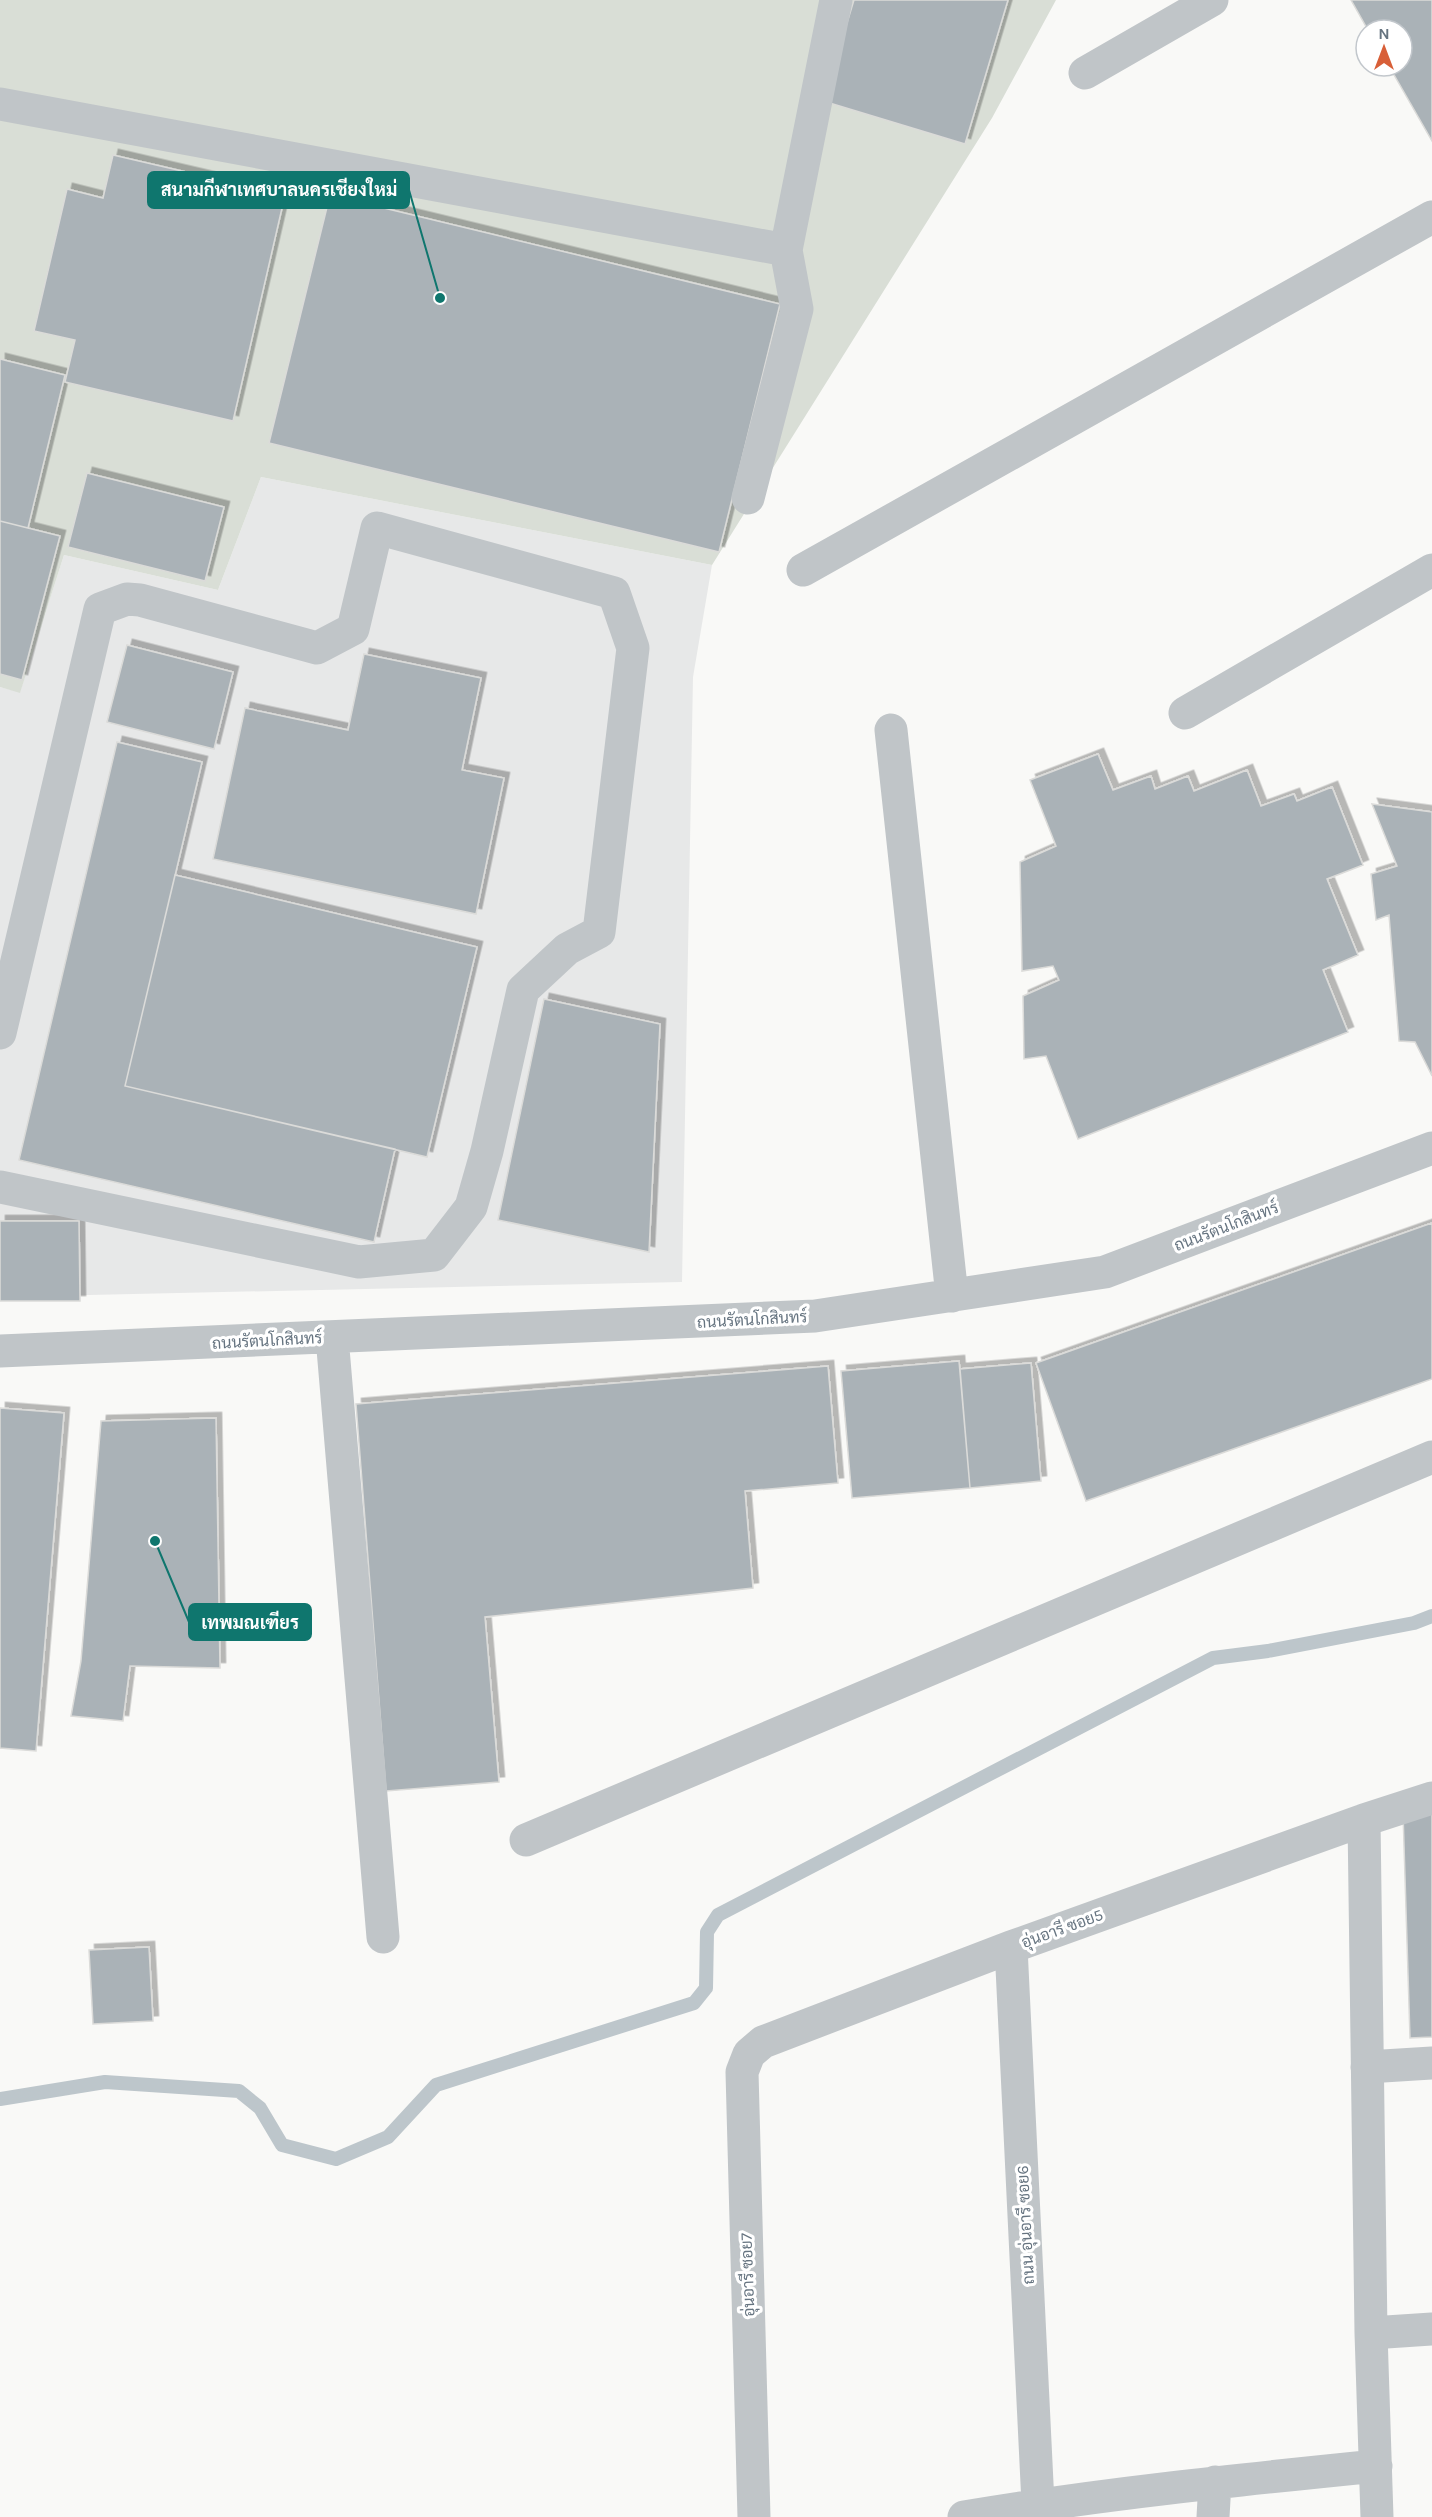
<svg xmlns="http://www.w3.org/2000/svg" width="1432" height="2517" font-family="Karla,Sarabun,sans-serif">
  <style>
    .built { fill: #e7e8e8 }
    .green { fill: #d9ded6 }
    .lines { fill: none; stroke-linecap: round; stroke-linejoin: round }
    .stream { stroke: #bdc6cb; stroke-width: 14 }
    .building { fill: #aab2b7; stroke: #dbdbd9; stroke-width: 1.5; filter: url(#shadow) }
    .minor { stroke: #c0c5c8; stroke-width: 33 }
    .labels { text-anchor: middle; stroke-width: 6; stroke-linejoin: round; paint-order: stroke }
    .street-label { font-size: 16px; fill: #667480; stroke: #fff }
    .leader { fill: none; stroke: #0f766e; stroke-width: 2 }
    .callout-dot { fill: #0f766e; stroke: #fff; stroke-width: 2 }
    .callout { fill: #0f766e; stroke: #0f766e; stroke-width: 2 }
    .callout-label { font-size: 18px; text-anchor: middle; font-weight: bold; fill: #fff }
  </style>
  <defs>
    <filter id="shadow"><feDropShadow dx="5.5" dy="-5.5" stdDeviation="0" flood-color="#0004"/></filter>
  </defs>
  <rect width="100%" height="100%" fill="#f9f9f7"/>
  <!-- built -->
  <path class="built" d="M261,477L712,565L693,677L682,1282L0,1297V687L20,692L64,555L218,590Z"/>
  <!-- green -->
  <path class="green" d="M0,0H1056L992,118L712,565L261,477L218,590L64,555L20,693L0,687Z"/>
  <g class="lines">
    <!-- stream -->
    <path class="stream" d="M0,2099L105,2082L239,2091L260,2108L282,2145L336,2159L388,2137L436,2085L694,2003L706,1988L707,1932L718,1915L1213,1658L1268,1651L1414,1623L1432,1616"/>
  </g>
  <!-- building -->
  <path class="building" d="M854,0H1008L965,144L823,101Z
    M1351,0H1432V141L1389,66H1402V30H1368Z
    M113,155L285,195L233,421L65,382L75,340L34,331L67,189L103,198Z
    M330,195L780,304L719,552L269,443Z
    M0,359L65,375L28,528L0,521Z
    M87,473L224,507L205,581L68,547Z
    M0,521L60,536L22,680L0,674Z
    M127,645L233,672L214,749L107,722Z
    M364,654L481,678L462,770L504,778L476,914L213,859L245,708L348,730Z
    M117,742L202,762L125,1086L395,1149L374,1242L19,1160Z
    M1098,754L1113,790L1151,776L1155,789L1188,776L1194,791L1247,770L1261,806L1294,794L1297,801L1332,787L1363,865L1327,879L1358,955L1323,970L1348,1032L1078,1139L1046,1056L1024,1059L1023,996L1059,980L1053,966L1022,971L1020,862L1056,846L1030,780Z
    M1372,804L1432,812V1076L1415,1042L1399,1041L1389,915L1376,920L1371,874L1397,866Z
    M175,875L477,947L427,1157L125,1086Z
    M544,999L660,1024L649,1252L498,1220Z
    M0,1221H79L80,1301H0Z
    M1432,1223V1379L1086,1501L1036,1363Z
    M959,1361L970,1488L852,1498L841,1371Z
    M1031,1363L1041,1481L970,1488L960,1369Z
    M828,1366L838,1483L745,1491L753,1588L485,1617L499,1782L386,1791L356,1404Z
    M0,1408L64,1413L36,1751L0,1748Z
    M216,1418L220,1668L130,1666L123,1721L71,1716L81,1661L101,1421Z
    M1432,1812V2037L1410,2038L1403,1813Z
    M149,1947L153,2021L93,2024L89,1950Z"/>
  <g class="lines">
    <!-- minor -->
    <path class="minor" d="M1085,73L1212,0
      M0,104L786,250L836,0
      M748,498L797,309L786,250
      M803,570L1432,217
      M1185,713L1432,570
      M891,730L952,1296
      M0,1033L100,609L127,599L140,600L317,648L353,629L377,528L614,593L633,648L599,932L567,949L523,990L487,1151L471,1207L434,1255L359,1262L0,1187
      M332,1337L383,1937
      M0,1351L815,1316L1105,1272L1432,1148
      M1364,1820L1371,2333L1377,2517
      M526,1840L1432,1457
      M1011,1947L1038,2504
      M1367,2067L1432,2063
      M1371,2333L1432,2329
      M754,2517L742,2072L749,2054L763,2042L1011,1947L1364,1820L1432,1798
      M964,2517C1100,2494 1238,2480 1376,2466
      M1213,2517L1215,2482"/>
  </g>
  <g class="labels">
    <!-- street labels -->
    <g class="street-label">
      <text transform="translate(1226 1226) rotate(-21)" y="6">ถนนรัตนโกสินทร์</text>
      <text transform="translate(752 1319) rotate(-3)" y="6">ถนนรัตนโกสินทร์</text>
      <text transform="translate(267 1340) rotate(-3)" y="6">ถนนรัตนโกสินทร์</text>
      <text transform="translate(1062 1928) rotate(-20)" y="6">อุ่นอารี ซอย5</text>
      <text transform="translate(1025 2225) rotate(-93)" y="6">ถนน อุ่นอารี ซอย6</text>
      <text transform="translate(747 2275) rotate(-92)" y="6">อุ่นอารี ซอย7</text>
    </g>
  </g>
  <!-- callouts -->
  <path class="leader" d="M440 298L409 190M155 1541L189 1622"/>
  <g class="callout-dot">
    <circle cx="440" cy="298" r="6"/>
    <circle cx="155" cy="1541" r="6"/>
  </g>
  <g class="callout">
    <rect x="148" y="172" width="261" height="36" rx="6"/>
    <rect x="189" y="1604" width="122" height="36" rx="6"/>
  </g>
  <g class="callout-label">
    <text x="279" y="196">สนามกีฬาเทศบาลนครเชียงใหม่</text>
    <text x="250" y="1629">เทพมณเฑียร</text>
  </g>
  <!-- north arrow -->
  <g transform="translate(1384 48)"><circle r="28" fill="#ffffff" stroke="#c2c7cc" stroke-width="1.5"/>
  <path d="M0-4.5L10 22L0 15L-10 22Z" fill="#d85f38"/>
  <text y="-9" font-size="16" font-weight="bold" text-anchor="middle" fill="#667480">N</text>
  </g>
</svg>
